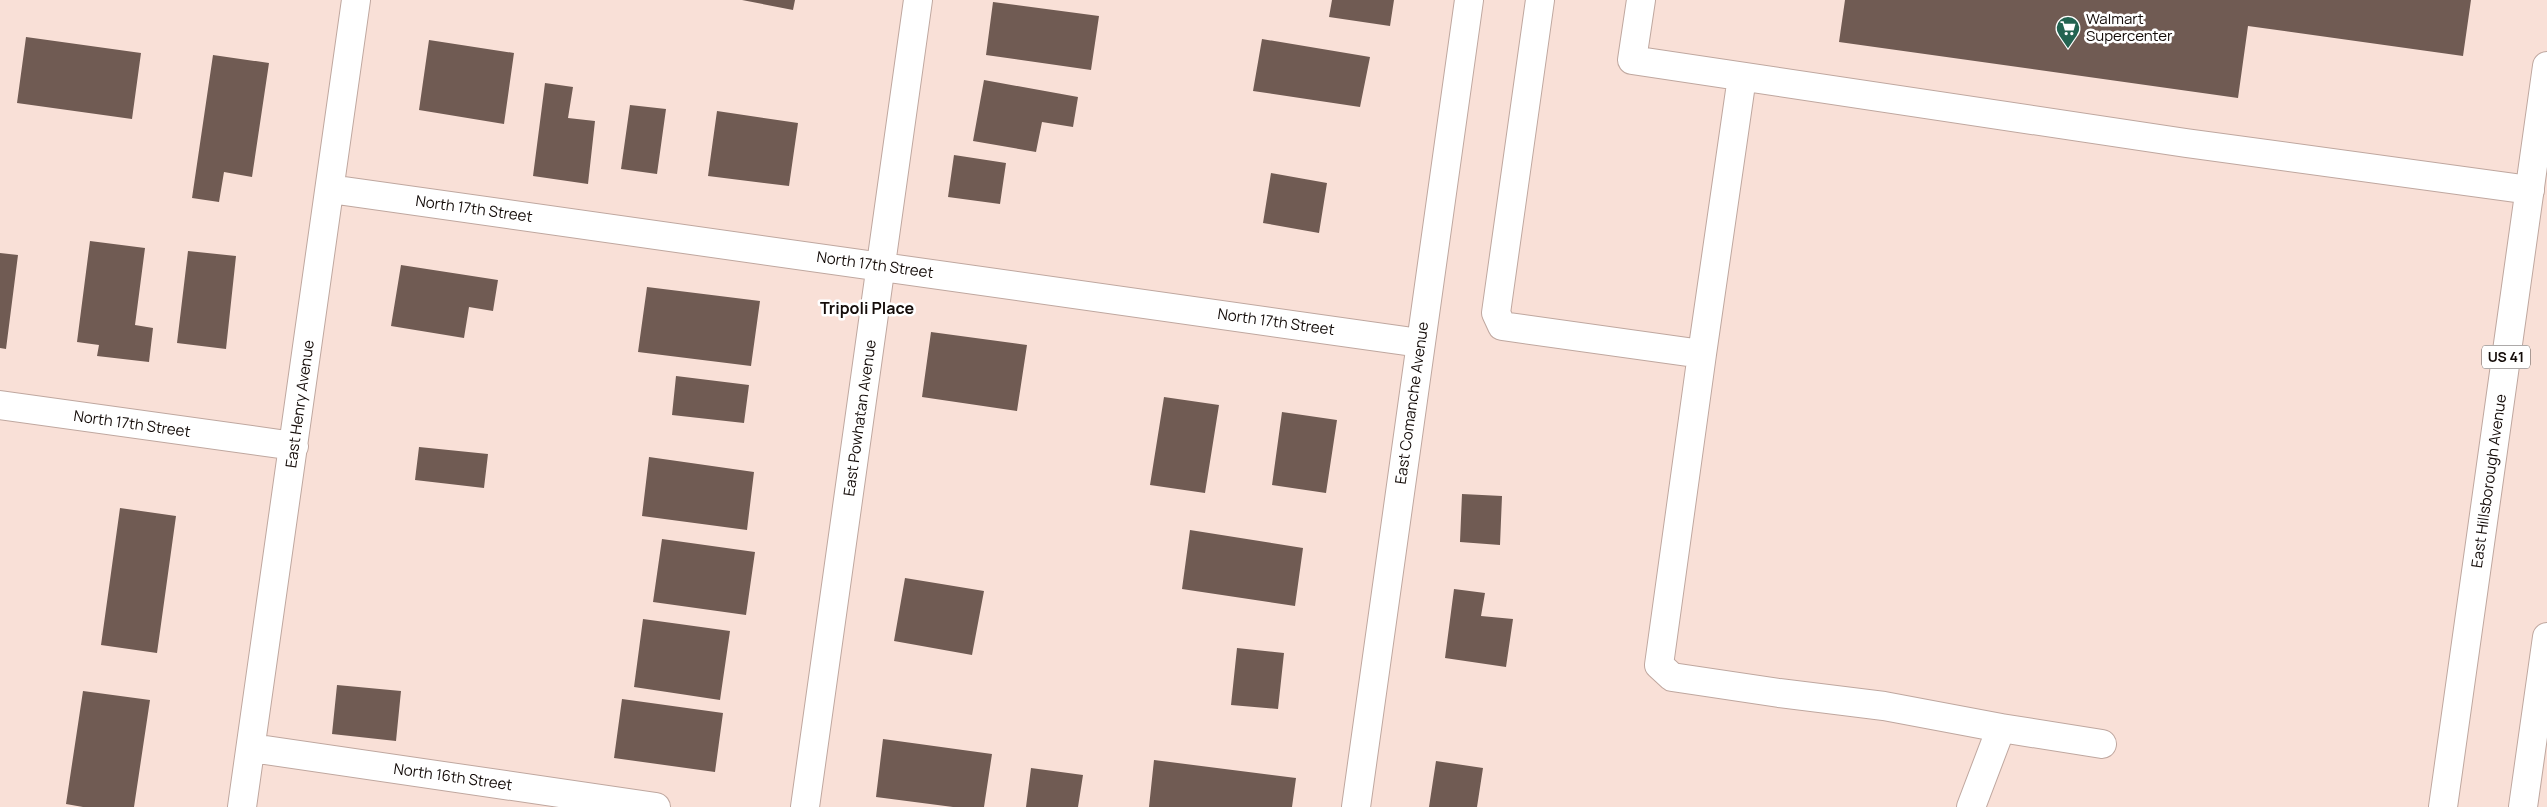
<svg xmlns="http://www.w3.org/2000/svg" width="2547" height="807" font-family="Manrope,sans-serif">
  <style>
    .building { fill: #705b53 }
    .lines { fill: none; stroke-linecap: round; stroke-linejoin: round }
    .minor-casing { stroke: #bfa79f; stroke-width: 30 }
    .major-casing { stroke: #bfa79f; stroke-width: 30 }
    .minor { stroke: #fff; stroke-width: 28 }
    .major { stroke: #fff; stroke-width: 28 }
    .labels { text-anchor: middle; stroke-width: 5; stroke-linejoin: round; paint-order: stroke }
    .shield { fill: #fff; stroke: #5a5553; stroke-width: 1 }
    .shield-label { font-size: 14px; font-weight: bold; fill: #140c09 }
    .poi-label { font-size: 15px; fill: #140c09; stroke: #fff; text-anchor: start }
    .street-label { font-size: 15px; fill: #140c09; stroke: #fff }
    .neighbourhood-label { font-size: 16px; font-weight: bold; fill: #140c09; stroke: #fff }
  </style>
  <rect width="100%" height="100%" fill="#f9e0d7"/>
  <!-- building -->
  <path class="building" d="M742,0H795L793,10Z
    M1332,0H1394L1390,26L1329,17Z
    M1845,0H2471L2463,56L2248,26L2238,98L1839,42Z
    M993,2L1099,16L1091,70L986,55Z
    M26,37L141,53L132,119L17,103Z
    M1262,39L1370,57L1360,107L1253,91Z
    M429,40L514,53L504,124L419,110Z
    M213,55L269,63L252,177L224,172L219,202L192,198Z
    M984,80L1078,97L1073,127L1042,122L1036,152L973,141Z
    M545,83L573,87L568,118L595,121L588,184L533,176Z
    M630,105L666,109L657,174L621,169Z
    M717,111L798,123L789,186L708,176Z
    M954,155L1006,163L1000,204L948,197Z
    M1271,173L1327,183L1319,233L1263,223Z
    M90,241L145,248L135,325L153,328L149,362L97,356L99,345L77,342Z
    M188,251L236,256L226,349L177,343Z
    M0,253L18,255L6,349L0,348Z
    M401,265L498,280L493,311L469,307L464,338L391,326Z
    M647,287L760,301L751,366L638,352Z
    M931,332L1027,345L1017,411L922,397Z
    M676,376L749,385L744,423L672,415Z
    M1164,397L1219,405L1205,493L1150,485Z
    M1282,412L1337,420L1326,493L1272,485Z
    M419,447L488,454L484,488L415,480Z
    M649,457L754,472L747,530L642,516Z
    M1462,494L1502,496L1500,545L1460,542Z
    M120,508L176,516L157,653L101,645Z
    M1190,530L1303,548L1295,606L1182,589Z
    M662,539L755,552L746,615L653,602Z
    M905,578L984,591L972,655L894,641Z
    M1454,589L1485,593L1481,616L1513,619L1506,667L1445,658Z
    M643,619L730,631L720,700L634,687Z
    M1237,648L1284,653L1278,709L1231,705Z
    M337,685L401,691L396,741L332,734Z
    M83,691L150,700L134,807H83L66,804Z
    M622,699L723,713L715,772L614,758Z
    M883,739L992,754L984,807H953L876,797Z
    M1154,760L1296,778L1292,807H1149Z
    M1436,761L1483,768L1477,807H1429Z
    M1031,768L1083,775L1078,807H1026Z"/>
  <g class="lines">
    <!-- minor casing -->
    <g class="minor-casing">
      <path id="minor" d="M1540,0L1496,313L1502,326L1702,354L1659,665L1672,677L1779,693L1884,706L2001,728L1971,807
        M1641,0L1632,60L2186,143L2530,190
        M330,189L1420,343
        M1702,354L1742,77
        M0,405L294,446
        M2001,728L2102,744
        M251,748L656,807
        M242,807L356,0
        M805,807L918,0
        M1356,807L1469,0"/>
    </g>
    <!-- major casing -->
    <g class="major-casing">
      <path id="major" d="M2443,807L2547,66
        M2523,807L2547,637"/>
    </g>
    <!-- minor -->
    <use href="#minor" class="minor"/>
    <!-- major -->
    <use href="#major" class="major"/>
  </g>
  <!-- icons -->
  <defs>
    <g id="supermarket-pin" transform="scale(1.25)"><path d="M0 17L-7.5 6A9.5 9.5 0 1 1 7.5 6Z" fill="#236351" stroke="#fff"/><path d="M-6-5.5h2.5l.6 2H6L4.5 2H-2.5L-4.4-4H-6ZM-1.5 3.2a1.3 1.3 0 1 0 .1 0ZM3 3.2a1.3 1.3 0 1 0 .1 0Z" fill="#fff"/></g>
  </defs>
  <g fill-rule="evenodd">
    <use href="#supermarket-pin" x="2068" y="28"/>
  </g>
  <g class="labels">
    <!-- shield labels -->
    <rect class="shield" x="2482" y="345.5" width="48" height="23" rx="4"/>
    <g class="shield-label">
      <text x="2506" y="362">US 41</text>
    </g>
    <!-- poi labels -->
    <g class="poi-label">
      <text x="2086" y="24">Walmart<tspan x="2086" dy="17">Supercenter</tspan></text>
    </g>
    <!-- street labels -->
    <g class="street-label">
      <text transform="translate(474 209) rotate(8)" y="5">North 17th Street</text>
      <text transform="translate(875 265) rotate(8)" y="5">North 17th Street</text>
      <text transform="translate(1276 322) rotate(8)" y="5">North 17th Street</text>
      <text transform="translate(1412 403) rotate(-82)" y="5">East Comanche Avenue</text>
      <text transform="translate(300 404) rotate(-82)" y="5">East Henry Avenue</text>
      <text transform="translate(860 418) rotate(-82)" y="5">East Powhatan Avenue</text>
      <text transform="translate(132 424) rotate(8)" y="5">North 17th Street</text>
      <text transform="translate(2489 481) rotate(-82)" y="5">East Hillsborough Avenue</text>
      <text transform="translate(453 777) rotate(8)" y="5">North 16th Street</text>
    </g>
    <!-- neighbourhood labels -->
    <g class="neighbourhood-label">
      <text x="867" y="314">Tripoli Place</text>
    </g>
  </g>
</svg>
